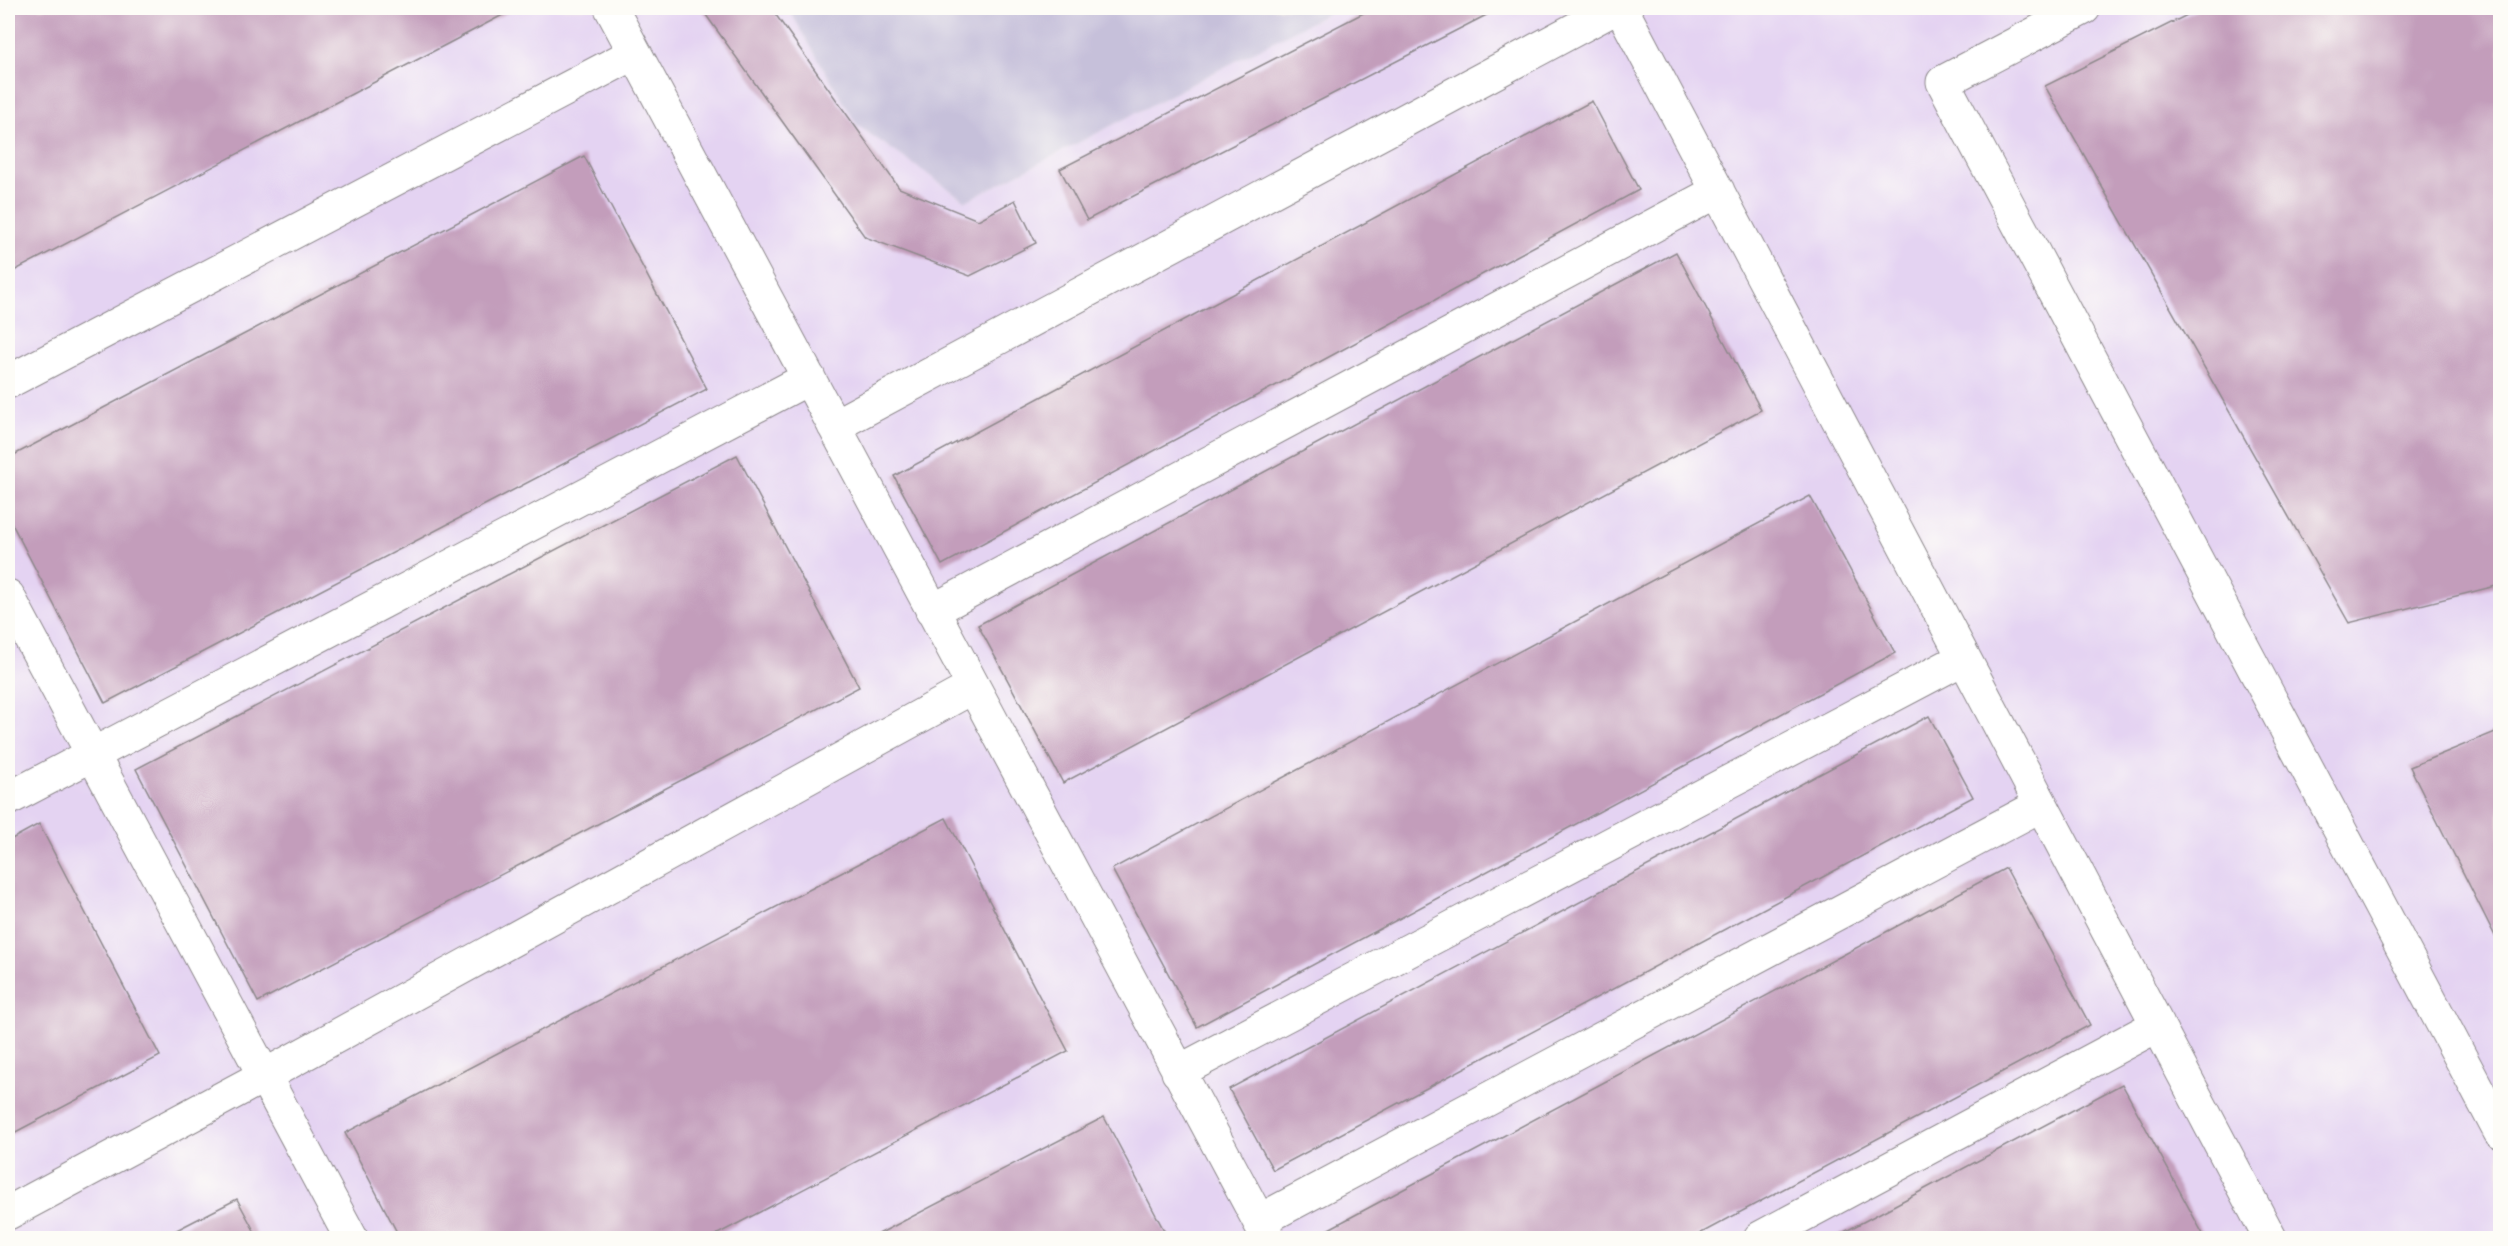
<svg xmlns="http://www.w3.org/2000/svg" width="2508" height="1246" font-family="'Balsamiq Sans',sans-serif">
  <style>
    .built { fill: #e4d3f2 }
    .industrial { fill: #c6c0da }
    .building { fill: #c39dbb }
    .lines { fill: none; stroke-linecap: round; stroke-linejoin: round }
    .minor-casing { stroke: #8d888b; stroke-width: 35 }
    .minor { stroke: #fff; stroke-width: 33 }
  </style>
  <rect width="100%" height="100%" fill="#fdfcf7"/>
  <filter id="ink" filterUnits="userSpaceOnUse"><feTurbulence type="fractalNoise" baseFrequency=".0167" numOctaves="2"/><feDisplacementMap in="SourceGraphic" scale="12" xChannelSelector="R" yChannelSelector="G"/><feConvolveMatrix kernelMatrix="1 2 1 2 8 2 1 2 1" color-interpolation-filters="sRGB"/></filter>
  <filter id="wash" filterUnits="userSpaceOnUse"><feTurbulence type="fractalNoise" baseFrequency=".008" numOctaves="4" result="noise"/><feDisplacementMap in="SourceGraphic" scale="24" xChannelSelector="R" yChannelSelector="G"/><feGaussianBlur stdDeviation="1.35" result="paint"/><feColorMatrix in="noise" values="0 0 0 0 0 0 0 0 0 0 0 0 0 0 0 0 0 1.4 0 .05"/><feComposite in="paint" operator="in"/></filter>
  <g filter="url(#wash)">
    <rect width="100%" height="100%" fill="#f8eddb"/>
    <!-- built -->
    <path class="built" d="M8,8H788L857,125L966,201L1338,8H2500V1238H8Z"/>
    <!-- industrial -->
    <path class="industrial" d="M788,8H1338L966,201L857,125Z"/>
    <g id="blocks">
      <!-- building -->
      <path class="building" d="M8,8H516L8,274Z
        M701,8H771L899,188L978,220L1015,200L1036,243L970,276L865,237Z
        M1373,8H1500L1087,220L1060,169Z
        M2201,8H2500V585L2349,623L2045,86Z
        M1592,101L1639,190L942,565L894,476Z
        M584,156L707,389L105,703L8,516V458Z
        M1676,252L1761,410L1063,783L978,625Z
        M737,455L859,687L258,1002L136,769Z
        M1810,496L1895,653L1197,1027L1112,869Z
        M1929,716L1973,797L1273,1170L1229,1089Z
        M2500,730V946L2410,767Z
        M946,818L1068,1051L710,1238H400L345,1133Z
        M39,824L160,1056L8,1136V841Z
        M2006,868L2090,1025L1692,1238H1312Z
        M2122,1084L2205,1238H1833Z
        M1104,1117L1168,1238H871Z
        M237,1199L258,1238H161Z"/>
    </g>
  </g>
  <g filter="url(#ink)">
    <use href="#blocks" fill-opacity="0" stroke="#8d888b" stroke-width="1.5"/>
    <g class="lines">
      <!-- minor casing -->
      <g class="minor-casing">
        <path id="minor" d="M611,8L1268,1238
          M1621,8L2270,1238
          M2084,8L1943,82L2500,1132
          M8,382L635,53
          M834,426L1615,8
          M8,596L351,1238
          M932,611L1718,191
          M8,799L809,378
          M1178,1072L1964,658
          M8,1213L264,1076L973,687
          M1259,1221L2041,805
          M1760,1238L2158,1025"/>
      </g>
      <!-- minor -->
      <use href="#minor" class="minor"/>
    </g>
  </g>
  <!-- margin -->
  <rect width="2508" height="1246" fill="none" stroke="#fdfcf7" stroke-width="30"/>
</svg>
